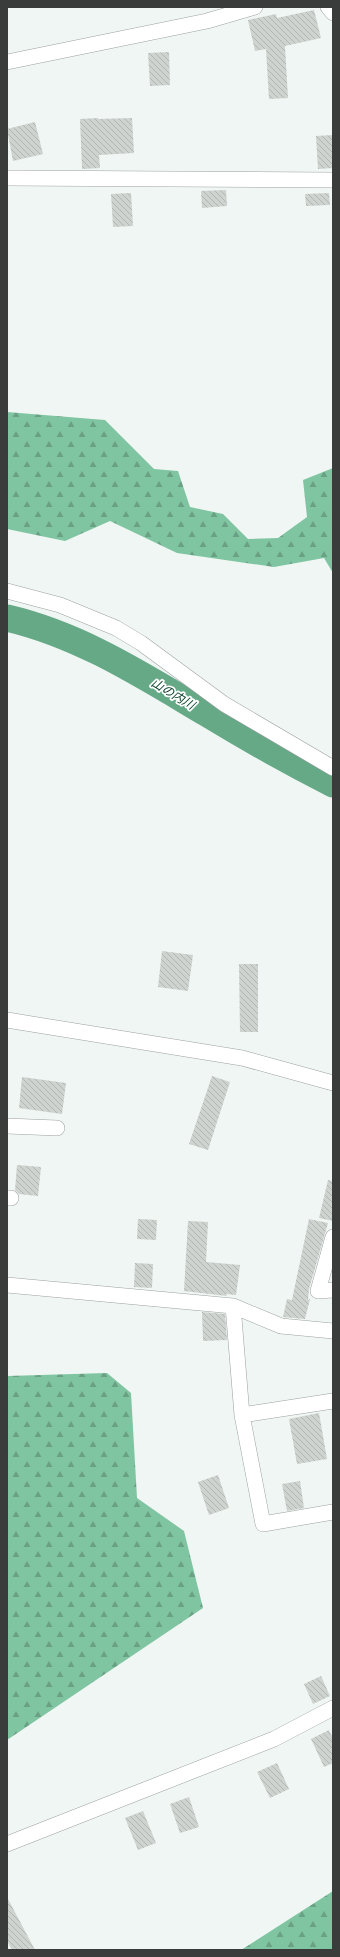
<svg xmlns="http://www.w3.org/2000/svg" width="340" height="1957" font-family="'Exo 2','Noto Sans JP',sans-serif">
  <style>
    .forest { fill: url(#forest-firs) }
    .lines { fill: none; stroke-linecap: round; stroke-linejoin: round }
    .river { stroke: #65a987; stroke-width: 27 }
    .building { fill: url(#building-back-hatch) }
    .minor-casing { stroke: #9da2a0; stroke-width: 16 }
    .minor { stroke: #fff; stroke-width: 15 }
    .labels { text-anchor: middle; stroke-width: 3.5; stroke-linejoin: round; paint-order: stroke }
    .water-label { font-size: 12px; font-style: italic; fill: #003b25; stroke: #fff }
  </style>
  <defs>
    <pattern id="forest-firs" width="22" height="20" patternUnits="userSpaceOnUse"><rect width="22" height="20" fill="#80c5a2"/><path d="M5 1l3.5 6h-7zM16 11l3.5 6h-7z" fill="#6aa185"/></pattern>
    <pattern id="building-back-hatch" width="6" height="6" patternUnits="userSpaceOnUse"><rect width="6" height="6" fill="#ced3d0"/><path d="M-1 5l2 2M0 0l6 6M5-1l2 2" fill="none" stroke="#b2b6b3"/></pattern>
  </defs>
  <rect width="100%" height="100%" fill="#f0f6f3"/>
  <!-- forest -->
  <path class="forest" d="M7,412L105,420L154,469L178,471L190,507L223,514L248,539L278,538L307,517L303,480L333,468V573L324,558L274,567L177,553L110,521L65,541L7,529Z
    M107,1373L131,1393L137,1498L184,1531L203,1608L7,1740V1376Z
    M333,1891V1950H241Z"/>
  <g class="lines">
    <!-- river -->
    <path class="river" d="M7,618C80,635 142,675 206,713C247,738 290,762 333,784"/>
  </g>
  <!-- building -->
  <path class="building" d="M314,10L321,38L285,46L288,98L269,99L266,49L255,51L248,20L276,14L277,18Z
    M169,52L170,85L150,86L148,53Z
    M98,118V119L132,118L134,153L99,155L100,168L82,169L80,119Z
    M35,122L43,154L13,161L7,129Z
    M333,135V168L318,169L316,136Z
    M226,190L227,206L202,208L201,191Z
    M131,193L133,226L113,227L111,194Z
    M329,193L330,205L306,206L305,194Z
    M162,951L193,955L188,991L158,987Z
    M239,964H258V1032H240Z
    M212,1076L230,1082L208,1150L189,1144Z
    M22,1077L66,1083L62,1114L19,1108Z
    M17,1165L41,1167L38,1196L19,1194L15,1190Z
    M328,1180L333,1181V1221L319,1218Z
    M138,1219L157,1220L156,1240L137,1239Z
    M309,1219L328,1223L309,1289L308,1300L310,1299L305,1319L283,1317L287,1299L292,1300Z
    M188,1221L208,1222L206,1262L240,1265L236,1295L226,1294L227,1296L184,1291Z
    M135,1263L153,1264L152,1288L134,1287Z
    M202,1312L225,1314L227,1340L203,1341Z
    M319,1413L327,1459L297,1464L289,1419Z
    M218,1475L229,1508L209,1515L198,1482Z
    M300,1481L304,1508L287,1511L282,1484Z
    M321,1676L330,1696L313,1704L304,1684Z
    M329,1730L333,1739V1763L324,1767L311,1739Z
    M277,1763L289,1789L270,1798L257,1772Z
    M189,1797L199,1827L180,1833L170,1804Z
    M143,1811L156,1843L138,1850L125,1818Z
    M7,1897L35,1950H12L7,1941Z"/>
  <g class="lines">
    <!-- minor casing -->
    <g class="minor-casing">
      <path id="minor" d="M328,7L333,13
        M7,62L207,21L255,7
        M7,178L333,180
        M7,591L60,605L116,628L141,643L224,704L333,768
        M7,1020L242,1058L333,1083
        M7,1126L57,1128
        M7,1198H11
        M333,1237L318,1291L333,1290
        M7,1285L233,1306L281,1326L333,1331
        M233,1306L242,1415L263,1524L333,1512
        M242,1415L333,1401
        M7,1844L274,1739L333,1708"/>
    </g>
    <!-- minor -->
    <use href="#minor" class="minor"/>
  </g>
  <g class="labels">
    <!-- water labels -->
    <g class="water-label">
      <text transform="translate(173 694) rotate(31)" y="4">山の内川</text>
    </g>
  </g>
  <!-- border -->
  <rect width="340" height="1957" fill="none" stroke="#393c3a" stroke-width="16"/>
</svg>
